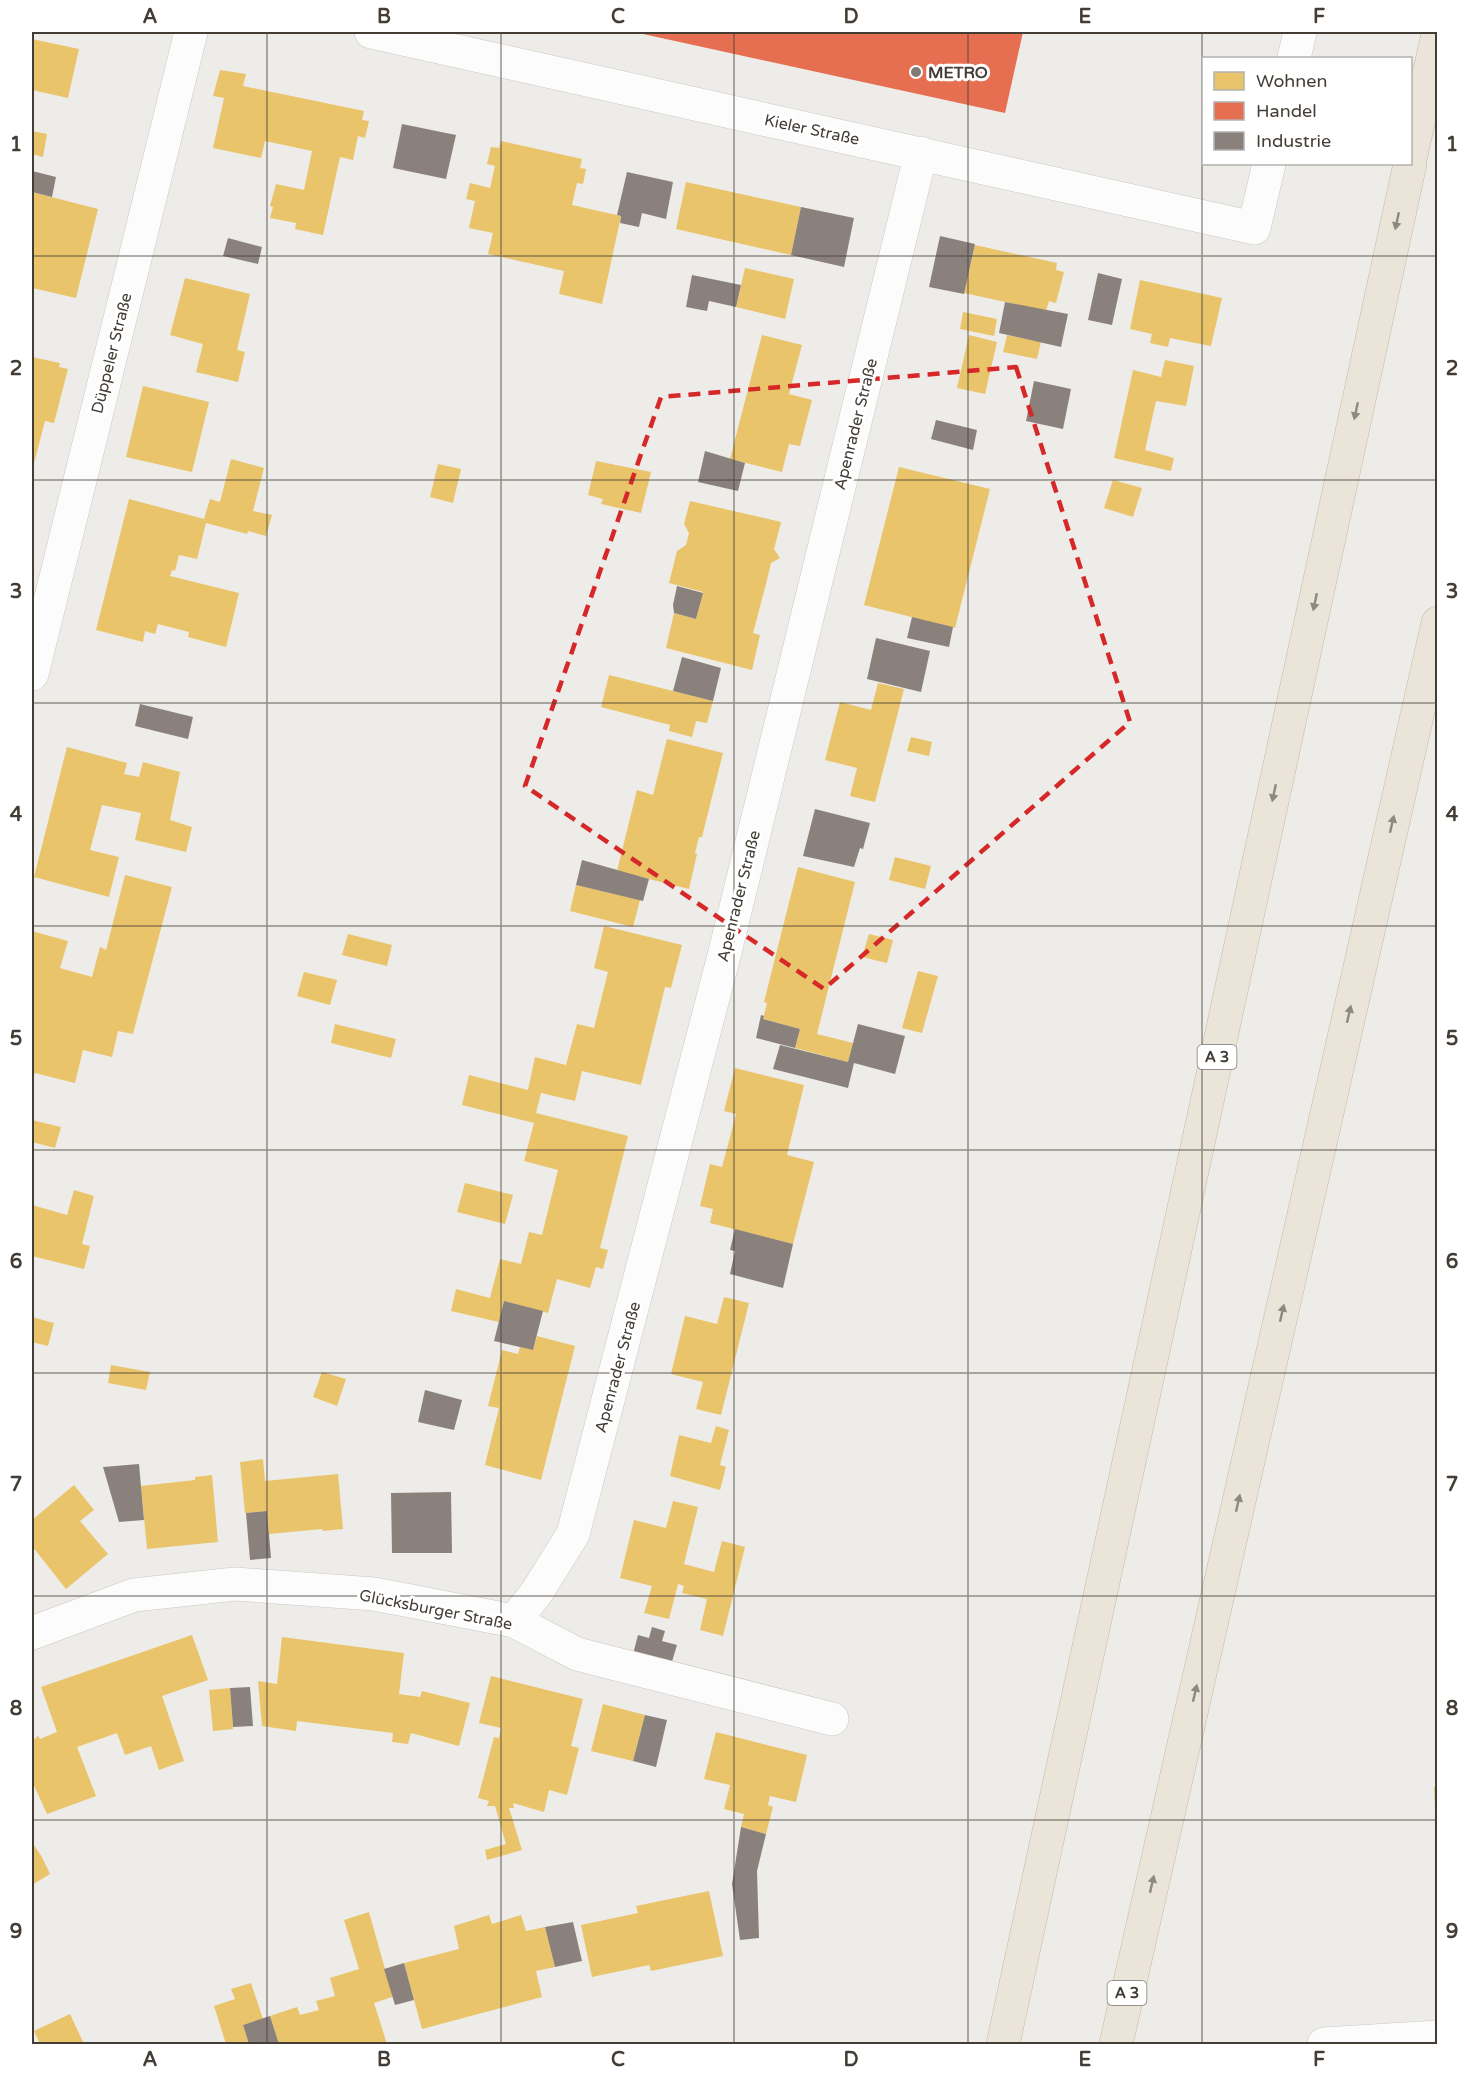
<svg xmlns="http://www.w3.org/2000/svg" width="1469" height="2076" font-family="'Varela Round',sans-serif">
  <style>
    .homes { fill: #e9c46a }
    .shops { fill: #e76f51 }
    .industry { fill: #8a817c }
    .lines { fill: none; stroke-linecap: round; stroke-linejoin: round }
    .minor-casing { stroke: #cac8c4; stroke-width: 34 }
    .motorway-casing { stroke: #c5b8a4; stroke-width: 34 }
    .minor { stroke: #fcfcfc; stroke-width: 33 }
    .motorway { stroke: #eae4d9; stroke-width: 33 }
    .oneway { fill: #8e887f }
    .marked { fill: none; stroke: #d62828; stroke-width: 4.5; stroke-dasharray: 12 8; stroke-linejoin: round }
    .grid { fill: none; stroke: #433d35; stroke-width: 1.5; stroke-opacity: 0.55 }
    .poi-dot { fill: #7f7a74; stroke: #fff; stroke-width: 2 }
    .labels { text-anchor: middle; stroke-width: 6; stroke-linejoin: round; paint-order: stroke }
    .shield { fill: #fff; stroke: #7b7772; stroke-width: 1.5 }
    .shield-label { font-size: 15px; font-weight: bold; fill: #433d35 }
    .poi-label { font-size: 16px; font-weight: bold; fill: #433d35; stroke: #fff; text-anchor: start }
    .street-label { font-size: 16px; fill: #433d35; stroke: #fff }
    .neatline { fill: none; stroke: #433d35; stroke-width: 2 }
    .grid-label { font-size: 20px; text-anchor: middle; font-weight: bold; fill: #433d35 }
  </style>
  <rect width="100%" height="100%" fill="#eeece8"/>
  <!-- homes -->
  <path class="homes" d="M32,39L79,49L68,98L32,90Z
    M220,70L246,74L243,86L364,111L362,120L369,121L365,138L358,136L353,160L340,157L323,235L295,229L296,223L270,218L273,207L270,206L276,184L304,190L312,151L265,141L261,158L213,148L224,98L213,96Z
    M32,131L47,134L43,157L32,154Z
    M501,141L582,159L580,168L586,169L583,184L577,183L572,205L621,216L602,304L559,294L564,271L488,254L493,233L469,228L475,201L466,199L470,183L490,188L495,166L487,164L491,147L499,148Z
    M686,182L801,207L791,255L676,229Z
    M32,192L98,209L76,298L32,288Z
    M975,245L1057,263L1056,270L1064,272L1056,303L1049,301L1046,311L964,293Z
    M745,268L794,279L785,319L736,307Z
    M185,278L250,294L237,350L245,352L238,382L196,372L203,344L170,335Z
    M1140,280L1222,298L1211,346L1170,338L1168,347L1150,343L1152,334L1130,329Z
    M963,312L997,319L994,336L960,329Z
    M762,335L802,345L789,394L812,400L800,446L789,444L782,472L730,459Z
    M969,335L997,342L985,394L957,388Z
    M1007,335L1041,342L1037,359L1003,352Z
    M32,357L60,363L59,367L68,369L54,423L45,421L32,471Z
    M1165,360L1194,366L1186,406L1156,401L1145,450L1174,458L1171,471L1114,458L1133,370L1161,377Z
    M143,386L209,402L192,472L126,457Z
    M231,459L264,468L253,511L272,515L266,536L248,531L247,534L206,523L197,559L179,555L175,571L172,570L170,576L239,593L226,647L188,637L189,632L158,624L155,634L145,631L143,642L96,630L129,499L204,519L210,499L220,502Z
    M596,461L651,472L641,513L601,504L603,499L588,495Z
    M438,464L461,469L453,503L430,497Z
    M899,467L990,489L955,628L864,605Z
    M1113,480L1142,488L1133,517L1104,508Z
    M690,501L781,522L774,549L780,558L771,563L766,584L753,633L760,635L752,670L666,648L674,613L696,619L703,592L669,583L677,551L686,545L689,533L684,524Z
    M609,675L713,701L707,723L696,721L692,737L669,731L670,725L601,707Z
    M878,683L904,689L875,802L850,796L857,768L825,760L840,702L871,710Z
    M911,737L932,742L929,756L907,751Z
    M667,739L723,753L702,837H699L695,853L697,854L689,889L617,871L637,790L653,795Z
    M67,747L127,763L124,774L139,777L143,762L180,772L170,820L192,827L186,852L135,840L141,813L102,805L90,850L119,857L109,897L34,877Z
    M895,857L931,866L925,889L889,880Z
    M798,867L855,882L817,1034L853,1043L848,1062L795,1048L800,1029L763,1019L767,1003L764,1002Z
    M125,875L172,887L133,1034L118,1031L112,1057L83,1050L75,1083L35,1073L32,1082V931L68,941L60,968L92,977L100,947L106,950Z
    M576,885L640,900L633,927L570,911Z
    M604,926L682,945L671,988L665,987L641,1085L582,1071L575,1101L541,1093L536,1113L628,1136L600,1248L608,1250L603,1269L596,1267L590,1288L557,1279L548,1313L504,1301L499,1322L451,1311L456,1289L490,1298L500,1259L521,1264L529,1232L542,1235L558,1170L524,1161L534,1123L462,1105L469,1075L528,1090L535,1057L566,1065L577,1024L594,1028L608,972L594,968Z
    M348,934L392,945L387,966L342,955Z
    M869,934L893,940L887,963L862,957Z
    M918,971L938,976L922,1033L902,1028Z
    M304,972L337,980L330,1005L297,996Z
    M335,1024L396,1039L391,1058L331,1043Z
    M735,1068L804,1085L787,1155L814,1162L793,1244L710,1223L713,1209L700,1206L710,1164L722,1167L729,1141L736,1114L724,1111Z
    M32,1120L61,1127L55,1148L32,1142Z
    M465,1183L513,1195L505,1224L457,1212Z
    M74,1190L94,1196L82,1244L90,1246L84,1269L32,1256V1205L67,1215Z
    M724,1297L749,1303L721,1415L696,1409L703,1382L671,1374L685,1316L717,1324Z
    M32,1317L54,1323L48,1346L32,1342Z
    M537,1336L575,1346L541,1480L485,1465L499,1408L488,1406L502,1350L518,1354L520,1347L533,1350Z
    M111,1365L150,1372L146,1390L108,1383Z
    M322,1372L346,1379L337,1406L313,1397Z
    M716,1426L729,1430L720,1465L726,1467L720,1490L670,1476L679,1435L711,1443Z
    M263,1459L265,1481L338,1474L343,1529L323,1531L322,1529L269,1534L267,1511L245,1513L240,1462Z
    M212,1475L218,1542L147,1549L141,1486L195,1480V1477Z
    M74,1485L94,1510L80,1521L108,1554L66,1589L32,1546V1520Z
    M673,1501L698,1507L684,1564L714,1572L722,1541L745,1547L723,1636L700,1630L707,1599L682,1593L684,1586L678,1584L669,1619L644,1613L652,1586L620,1578L634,1520L666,1528Z
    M192,1635L208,1680L162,1696L184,1761L159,1770L151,1746L125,1755L117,1733L77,1747L96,1796L47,1814L32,1781V1741L38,1736L40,1739L57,1732L41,1687Z
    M282,1637L404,1653L399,1694L420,1697L422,1691L470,1703L459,1746L411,1733L408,1744L392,1742L393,1733L297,1721L296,1731L262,1726L258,1681L277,1684Z
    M491,1676L583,1699L571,1746L579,1748L567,1795L549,1790L544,1812L513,1803L514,1808H509L522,1850L487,1860L485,1850L506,1844L495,1806H487L489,1801L478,1798L494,1737L499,1738L501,1728L479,1723Z
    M230,1688L233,1729L213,1731L209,1690Z
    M603,1704L645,1715L633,1761L591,1751Z
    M716,1732L807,1755L796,1802L770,1796L768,1805L773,1807L766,1834L741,1827L744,1814L724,1809L730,1785L704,1779Z
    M1434,1787H1437V1809H1435Z
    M32,1842L42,1857L50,1874L32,1885Z
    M709,1891L723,1956L651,1971L649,1965L592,1977L581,1925L638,1913L636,1906Z
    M369,1912L392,1994V1997L374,2003L387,2044H279L270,2016L297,2007L300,2015L319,2010L316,2001L335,1996L330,1978L359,1969L344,1920Z
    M489,1915L492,1924L521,1915L526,1931L545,1927L555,1967L536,1971L542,1997L422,2029L404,1963L459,1949L454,1926Z
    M251,1983L263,2019L243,2025L249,2044H226L214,2006L235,1999L231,1989Z
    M70,2014L84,2044H40L34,2031Z"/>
  <!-- shops -->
  <path class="shops" d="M634,32H1023L1005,113Z"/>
  <!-- industry -->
  <path class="industry" d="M402,124L456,135L446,179L393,168Z
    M32,171L56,177L52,197L32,192Z
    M627,172L673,182L666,219L642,213L639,227L620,223L621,216L617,215Z
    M801,207L854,218L844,267L791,255Z
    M940,236L975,244L964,294L929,287Z
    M228,238L262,247L258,264L223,256Z
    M1098,273L1122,279L1112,325L1088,320Z
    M692,275L741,285L736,307L709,301L707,311L686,307Z
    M1005,302L1068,314L1061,347L999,333Z
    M1034,381L1071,389L1063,429L1026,421Z
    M936,420L977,430L973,450L931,439Z
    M705,451L745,463L738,491L698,482Z
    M677,586L703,593L696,619L674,613L673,605Z
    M912,617L953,627L949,647L907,638Z
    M876,638L930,651L921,692L867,679Z
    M682,657L721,668L713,701L673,691Z
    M140,704L193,717L188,739L135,726Z
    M815,809L870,823L863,849L860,848L854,867L803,856Z
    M582,860L649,879L643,901L576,885Z
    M761,1015L764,1016L763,1019L800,1029L795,1048L756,1038Z
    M858,1024L905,1036L895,1074L854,1063L848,1088L773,1069L780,1045L848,1062Z
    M735,1229L793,1244L783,1288L730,1274L735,1251L730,1250Z
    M504,1301L543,1311L533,1350L494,1341Z
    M425,1390L462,1400L454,1430L418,1422Z
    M139,1464L144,1520L119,1522L103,1467Z
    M451,1492L452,1553H392L391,1493Z
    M267,1511L271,1558L250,1560L246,1513Z
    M652,1627L665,1631L662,1641L677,1645L671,1665L633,1654L638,1635L649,1638Z
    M250,1687L253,1726L233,1727L230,1688Z
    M645,1715L667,1720L656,1767L633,1761Z
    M741,1827L766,1834L757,1871L759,1938L740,1940L732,1884Z
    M573,1922L582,1961L555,1967L545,1927Z
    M404,1963L414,2000L395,2005L384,1969Z
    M270,2016L279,2044H249L243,2025Z"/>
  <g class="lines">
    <!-- minor casing -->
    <g class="minor-casing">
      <path id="minor" d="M371,32L1254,228L1269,164
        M1294,58L1300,32
        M32,674L191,32
        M514,1621L537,1592L573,1534L725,952L921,153
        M32,1633L134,1595L235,1584L374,1594L514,1621L577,1654L832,1719
        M1324,2044L1438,2037"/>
    </g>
    <!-- motorway casing -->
    <g class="motorway-casing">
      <path id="motorway" d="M1410,159L1438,34
        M1003,2044L1410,164
        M1116,2044L1438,623"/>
    </g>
    <!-- minor -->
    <use href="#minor" class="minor"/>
    <!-- motorway -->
    <use href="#motorway" class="motorway"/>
  </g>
  <!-- one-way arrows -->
  <defs><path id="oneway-solid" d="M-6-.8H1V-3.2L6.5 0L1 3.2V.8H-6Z" transform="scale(1.5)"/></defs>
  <g class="oneway">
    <use href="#oneway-solid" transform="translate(1397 221) rotate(102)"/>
    <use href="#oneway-solid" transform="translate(1356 411) rotate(102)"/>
    <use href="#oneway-solid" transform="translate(1315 602) rotate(102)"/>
    <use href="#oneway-solid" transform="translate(1274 793) rotate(102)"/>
    <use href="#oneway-solid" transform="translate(1392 824) rotate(-77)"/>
    <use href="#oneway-solid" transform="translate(1349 1014) rotate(-77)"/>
    <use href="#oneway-solid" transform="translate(1282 1313) rotate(-77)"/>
    <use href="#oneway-solid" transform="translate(1238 1503) rotate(-77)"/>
    <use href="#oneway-solid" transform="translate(1195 1693) rotate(-77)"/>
    <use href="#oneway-solid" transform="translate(1152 1884) rotate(-77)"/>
  </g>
  <!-- marked area -->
  <path class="marked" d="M1016,367L1130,722L824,989L525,786L661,397Z"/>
  <!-- grid -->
  <path class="grid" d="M267,32V2044M501,32V2044M734,32V2044M968,32V2044M1202,32V2044M32,256H1438M32,480H1438M32,703H1438M32,926H1438M32,1150H1438M32,1373H1438M32,1596H1438M32,1820H1438"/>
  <!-- markers -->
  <circle class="poi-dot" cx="916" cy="72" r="6"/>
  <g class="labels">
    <!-- shield labels -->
    <g class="shield">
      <rect x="1197.5" y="1045" width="39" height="24" rx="4.5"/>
      <rect x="1107.5" y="1981" width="39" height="24" rx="4.5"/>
    </g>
    <g class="shield-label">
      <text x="1217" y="1062">A 3</text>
      <text x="1127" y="1998">A 3</text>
    </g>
    <!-- poi labels -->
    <g class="poi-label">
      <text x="928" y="78">METRO</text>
    </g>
    <!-- street labels -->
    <g class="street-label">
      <text transform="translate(812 129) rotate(12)" y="6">Kieler Straße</text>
      <text transform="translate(111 353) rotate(-76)" y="6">Düppeler Straße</text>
      <text transform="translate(855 424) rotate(-76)" y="6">Apenrader Straße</text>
      <text transform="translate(738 896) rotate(-76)" y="6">Apenrader Straße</text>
      <text transform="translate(617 1367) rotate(-75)" y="6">Apenrader Straße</text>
      <text transform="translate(436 1609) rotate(11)" y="6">Glücksburger Straße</text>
    </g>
  </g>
  <!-- border -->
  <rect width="1469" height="2076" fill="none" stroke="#ffffff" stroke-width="66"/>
  <!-- legend -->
  <rect x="1202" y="57" width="210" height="108" fill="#ffffff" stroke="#b4b1ae" stroke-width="1.5"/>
  <rect x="1214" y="72" width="30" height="18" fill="#e9c46a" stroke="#b4b1ae" stroke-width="1.5"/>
  <text x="1256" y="87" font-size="18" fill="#433d35">Wohnen</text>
  <rect x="1214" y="102" width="30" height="18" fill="#e76f51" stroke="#b4b1ae" stroke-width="1.5"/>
  <text x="1256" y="117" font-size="18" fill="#433d35">Handel</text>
  <rect x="1214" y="132" width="30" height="18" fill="#8a817c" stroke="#b4b1ae" stroke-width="1.5"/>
  <text x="1256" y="147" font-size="18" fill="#433d35">Industrie</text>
  <rect x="33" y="33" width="1403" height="2010" class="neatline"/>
  <g class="grid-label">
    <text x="150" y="23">A</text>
    <text x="384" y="23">B</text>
    <text x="618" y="23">C</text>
    <text x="851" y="23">D</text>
    <text x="1085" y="23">E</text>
    <text x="1319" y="23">F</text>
    <text x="16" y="151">1</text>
    <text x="1452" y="151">1</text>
    <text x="16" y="375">2</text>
    <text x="1452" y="375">2</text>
    <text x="16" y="598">3</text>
    <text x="1452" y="598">3</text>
    <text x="16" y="821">4</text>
    <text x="1452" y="821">4</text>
    <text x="16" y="1045">5</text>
    <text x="1452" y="1045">5</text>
    <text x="16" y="1268">6</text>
    <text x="1452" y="1268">6</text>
    <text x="16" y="1491">7</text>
    <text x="1452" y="1491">7</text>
    <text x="16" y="1715">8</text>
    <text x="1452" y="1715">8</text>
    <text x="16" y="1938">9</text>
    <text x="1452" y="1938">9</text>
    <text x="150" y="2066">A</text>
    <text x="384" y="2066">B</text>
    <text x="618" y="2066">C</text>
    <text x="851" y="2066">D</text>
    <text x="1085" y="2066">E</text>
    <text x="1319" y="2066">F</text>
  </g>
</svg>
